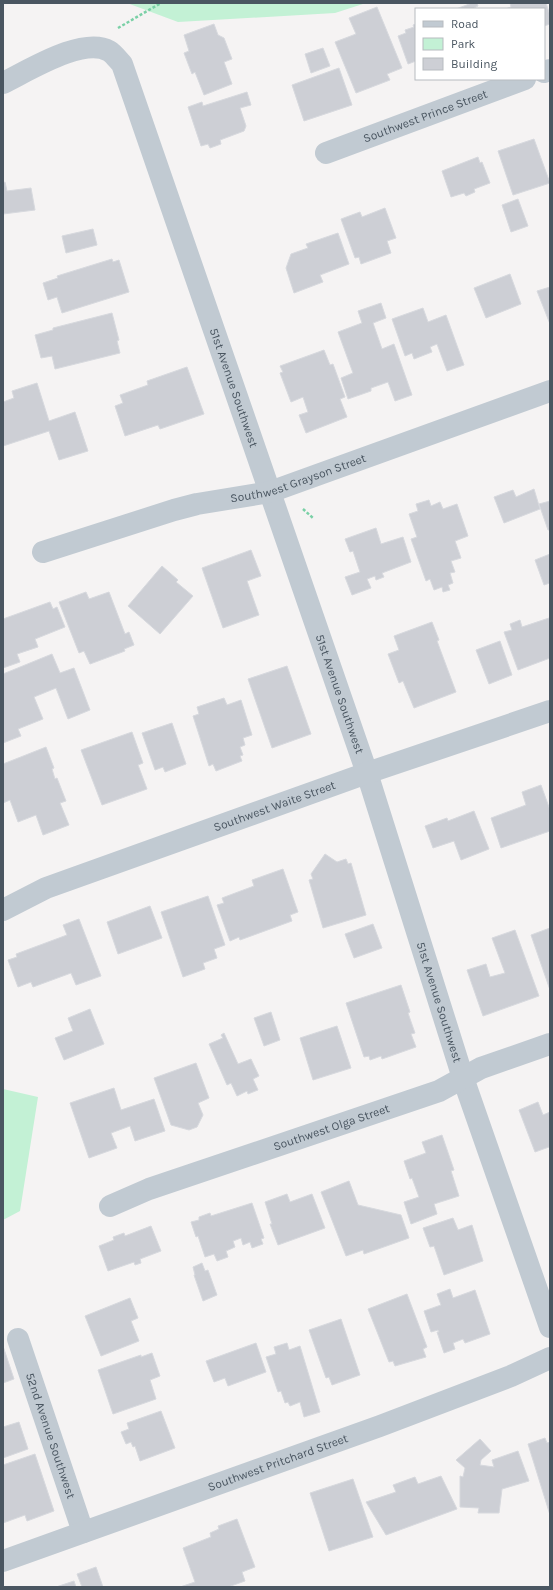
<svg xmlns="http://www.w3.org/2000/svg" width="553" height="1590" font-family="Karla,sans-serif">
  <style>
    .green { fill: #c3f1d5 }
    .building { fill: #cdcfd5; stroke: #d7d9de }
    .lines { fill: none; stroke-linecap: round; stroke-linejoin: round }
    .path { stroke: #7ad0a6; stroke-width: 2.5; stroke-dasharray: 3 2; stroke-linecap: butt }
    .minor { stroke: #c1cad2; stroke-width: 22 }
    .labels { text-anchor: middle; stroke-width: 4; stroke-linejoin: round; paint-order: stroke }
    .street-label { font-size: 12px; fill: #4a5661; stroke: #fff }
  </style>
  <rect width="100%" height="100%" fill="#f5f3f3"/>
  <!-- green -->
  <path class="green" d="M127,3H366L335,13L178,22Z
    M3,1089L38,1097L20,1211L3,1220Z"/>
  <!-- building -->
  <path class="building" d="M472,3H477L478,6L474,8V9H456Z
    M510,3H546L550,15V24L544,26V9H505L511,7Z
    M377,7L402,68L387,74L390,80L356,93L335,42L356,34L349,18Z
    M214,24L218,35L224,38L232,59L224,62L232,84L204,95L195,72L192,74L184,53L189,51L184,35Z
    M416,24V61L408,64L398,36L406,33L405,30L414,27L413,25Z
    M323,48L330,66L311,73L305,54Z
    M339,68L352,105L304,121L292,85Z
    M247,92L251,105L240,108L246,126L244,131L220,140L221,144L210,148L208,144L201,146L188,107L202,102L203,106Z
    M534,139L550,183L513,195L498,151Z
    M478,157L480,163L482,162L490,183L474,189L475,192L466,196L464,193L451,197L442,171Z
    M5,182L7,191L31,188L35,210L3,214V183Z
    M518,199L528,226L511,232L502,205Z
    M385,208L396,238L387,241L391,253L361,264L359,257L355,258L341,219L360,212L362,217Z
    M93,229L97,245L66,253L62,236Z
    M338,233L349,264L320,275L323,282L294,293L286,268L291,254L308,248L306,244Z
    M112,259L113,262L119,260L129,292L62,313L57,297L48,300L43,283L58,278L57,276Z
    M510,274L521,304L486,318L474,288Z
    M550,287V324L537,291Z
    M381,303L386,318L373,323L382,349L394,344L412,395L395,401L388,382L371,388V391L348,399L341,378L353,373L338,332L362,323L358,311Z
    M423,308L428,322L446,315L464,365L447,371L437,344L430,347L432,352L414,359L412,353L405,356L392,319Z
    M112,313L119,340L117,341L120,353L55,369L52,356L41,358L35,335L53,330V328Z
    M324,350L330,365L333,364L345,397L340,399L347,417L306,433L299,415L308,412L303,397L291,402L280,373L283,372L280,366Z
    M187,367L204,414L160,429L158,425L125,436L115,406L123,403L120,395L148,385L147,381Z
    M37,383L49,421L75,412L88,451L59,460L49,431L3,446V402L14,398L12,391Z
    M534,489L540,509L504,523L494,497L513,490L516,497Z
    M429,500L431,506L440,502L443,509L457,504L468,536L455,541L461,558L451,561L455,572L450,573L453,583L448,585L450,590L443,592L442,587L434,590L430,579L426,581L411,539L417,537L409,514L418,511L416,504Z
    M550,501V530H548L539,504Z
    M376,528L381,544L403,537L411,562L382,573L384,577L376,580L375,576L367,579L371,588L352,595L345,577L360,572L353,551L350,552L345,539Z
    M251,550L261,576L247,581L259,615L223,628L202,568Z
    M550,554V583L544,585L535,560Z
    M162,566L178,580L176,582L193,596L160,634L128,606Z
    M86,592L89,599L109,592L125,634L129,632L134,645L124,649L125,651L90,664L84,651L79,653L59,602Z
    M50,602L53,609L57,607L65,627L35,639L38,647L17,654L20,662L3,668V619Z
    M549,618L550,622V658L518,670L504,632L512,630L510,624L520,620L522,627Z
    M432,622L439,640L437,641L456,692L414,708L403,681L399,683L388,654L399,650L394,636Z
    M500,641L512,675L489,684L476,650Z
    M52,654L60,673L74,668L90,710L68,719L56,688L34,697L43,719L18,729L21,736L3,743V674Z
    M287,666L311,734L272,748L248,679Z
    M224,698L227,705L241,700L252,735L243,738L245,745L240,747L243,755L240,756L242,761L216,771L213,764L209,766L193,716L199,714L197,707Z
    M172,723L186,764L165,772L163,767L155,770L142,733Z
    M132,732L143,763L138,765L147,789L102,805L81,750Z
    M46,747L54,768L52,769L55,779L57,778L66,801L60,803L69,825L43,835L36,815L18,822L10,800L3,803V764Z
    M541,785L550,810V831L501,848L491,818L526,805L522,792Z
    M474,811L489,849L461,860L454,841L433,848L425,826L447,818L448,821Z
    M325,854L337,862L346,859L348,864L351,863L366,915L323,928L309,880L313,879L311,874Z
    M283,869L298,912L290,915L292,921L240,940L239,937L230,941L217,905L224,903L222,898L254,886L252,880Z
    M208,896L225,945L214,949L217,958L203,963L205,969L183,977L161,912Z
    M150,906L162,938L118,954L107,922Z
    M79,919L101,976L76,985L71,973L33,987L31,982L18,987L8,960L17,957L16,954L67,935L63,925Z
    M373,924L382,948L354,958L345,934Z
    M550,928V990L531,935Z
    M515,930L539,996L483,1016L467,970L486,964L490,977L505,973L492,938Z
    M401,985L410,1012L408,1013L415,1033L411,1034L416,1047L382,1059L381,1056L370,1060L369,1056L364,1057L346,1003Z
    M90,1009L104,1044L64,1060L55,1038L73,1031L68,1018Z
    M271,1012L280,1040L264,1046L254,1018Z
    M337,1026L351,1068L313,1080L300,1038Z
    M224,1033L238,1064L251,1059L259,1076L253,1079L258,1090L248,1094L247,1091L237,1096L231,1083L227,1085L209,1044L223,1038L221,1035Z
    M196,1063L209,1098L198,1103L203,1115L197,1127L189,1130L171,1125L154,1078Z
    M114,1088L121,1110L154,1099L165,1131L135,1141L130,1126L111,1133L117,1148L89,1158L70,1103Z
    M538,1102L543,1115L550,1112V1150L549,1147L535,1152L519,1110Z
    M442,1135L454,1170L451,1171L459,1196L434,1204L437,1214L411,1224L404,1202L419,1197L412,1178L410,1179L404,1161L426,1153L422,1142Z
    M349,1181L358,1205L401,1215L409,1238L364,1254L363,1250L346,1256L321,1192Z
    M287,1194L290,1202L312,1194L325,1228L278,1245L270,1224H272L265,1202Z
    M252,1203L264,1238L261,1239L263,1244L252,1248L250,1242L243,1245L241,1238L233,1241L235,1247L226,1251L228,1257L217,1261L214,1254L205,1257L198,1236L196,1237L191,1222L199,1220V1217L210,1213L211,1216Z
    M453,1218L458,1230L472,1225L483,1261L444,1275L434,1246L430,1247L423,1228Z
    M151,1226L161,1251L140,1259L141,1263L135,1265L134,1262L108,1271L99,1246L114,1240L113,1237L124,1233L125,1236Z
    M202,1263L205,1271L208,1270L217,1295L203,1301L194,1275H195L193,1267Z
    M450,1289L453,1298L475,1290L490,1334L465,1343L463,1339L453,1343L455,1349L444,1353L437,1332H439L438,1330L431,1332L424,1311L441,1305L437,1294Z
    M407,1294L427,1347L423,1349L426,1357L395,1366L393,1361L389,1362L368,1309Z
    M130,1298L138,1318L131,1321L139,1341L101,1356L85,1316Z
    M341,1319L360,1375L332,1385L329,1377L326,1378L309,1330Z
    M256,1343L266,1372L228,1386L225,1378L214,1382L206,1361Z
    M287,1343L289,1350L300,1346L320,1412L304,1417L300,1402L290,1406L288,1402L285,1403L281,1391L278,1392L266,1357L276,1354L274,1347Z
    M3,1346L14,1379L3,1383Z
    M152,1353L160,1376L150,1380L156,1399L113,1414L98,1370L141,1355V1357Z
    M161,1411L175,1448L140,1461L135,1446L133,1447L131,1442L126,1444L121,1432L129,1429L127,1423Z
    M19,1422L28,1449L3,1458V1427Z
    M545,1438L547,1443L550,1442V1515L528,1444Z
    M480,1439L491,1451L481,1460L480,1465L494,1467L492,1460L518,1451L529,1481L502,1489L499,1513H478L479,1508L460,1507V1476L463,1477L465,1468L456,1460Z
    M35,1454L54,1511L27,1521L25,1515L3,1523V1465Z
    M441,1476L457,1509L386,1535L366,1502L396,1492L393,1485L415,1477L418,1484Z
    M353,1479L373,1537L329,1551L310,1493Z
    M237,1519L255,1567L242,1572L245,1581L228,1587H180L195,1582L183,1548L211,1537L210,1533L219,1529L218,1526Z
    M96,1567L103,1587H82L77,1574Z
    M74,1581L76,1587H56Z"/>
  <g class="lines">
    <!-- path -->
    <path class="path" d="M118,28L161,3
      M303,509L313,518"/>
    <!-- minor -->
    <g class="minor">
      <path d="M544,72L550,70"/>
      <path id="s1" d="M3,83C28,71 83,36 109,51C114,54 118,60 122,64L367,773L463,1078L550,1327"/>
      <path id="s2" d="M326,153L525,79"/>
      <path id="s3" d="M43,552L174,510L197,504L270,492L550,391"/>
      <path id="s4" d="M3,910L46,888L367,773L550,711"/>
      <path id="s5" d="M110,1206L149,1189L439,1091L481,1068L550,1044"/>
      <path id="s6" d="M18,1339L83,1532"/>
      <path id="s7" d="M3,1561L380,1426L511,1376L550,1358"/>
    </g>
  </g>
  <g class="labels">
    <!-- street labels -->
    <g class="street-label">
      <text dy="4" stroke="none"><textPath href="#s2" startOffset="106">Southwest Prince Street</textPath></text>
      <text dy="4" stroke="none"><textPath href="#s1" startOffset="475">51st Avenue Southwest</textPath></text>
      <text dy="4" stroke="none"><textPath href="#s3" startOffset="266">Southwest Grayson Street</textPath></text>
      <text dy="4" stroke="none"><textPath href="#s1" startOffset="799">51st Avenue Southwest</textPath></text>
      <text dy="4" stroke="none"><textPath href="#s4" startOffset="291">Southwest Waite Street</textPath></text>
      <text dy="4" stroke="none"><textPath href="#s1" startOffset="1123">51st Avenue Southwest</textPath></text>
      <text dy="4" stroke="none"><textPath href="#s5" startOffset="235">Southwest Olga Street</textPath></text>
      <text dy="4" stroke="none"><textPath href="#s6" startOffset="102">52nd Avenue Southwest</textPath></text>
      <text dy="4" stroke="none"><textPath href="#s7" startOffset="292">Southwest Pritchard Street</textPath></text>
    </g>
  </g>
  <!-- border -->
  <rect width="553" height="1590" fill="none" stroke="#4a5661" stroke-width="8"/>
  <!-- legend -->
  <rect x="415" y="8" width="130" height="72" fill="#ffffff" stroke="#b7bbc0"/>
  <rect x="423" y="21" width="20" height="6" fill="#c1cad2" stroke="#b7bbc0"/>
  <text x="451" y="28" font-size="12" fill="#4a5661">Road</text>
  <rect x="423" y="38" width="20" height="12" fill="#c3f1d5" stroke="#b7bbc0"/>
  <text x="451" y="48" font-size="12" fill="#4a5661">Park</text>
  <rect x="423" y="58" width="20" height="12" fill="#cdcfd5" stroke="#b7bbc0"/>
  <text x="451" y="68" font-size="12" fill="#4a5661">Building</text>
</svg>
